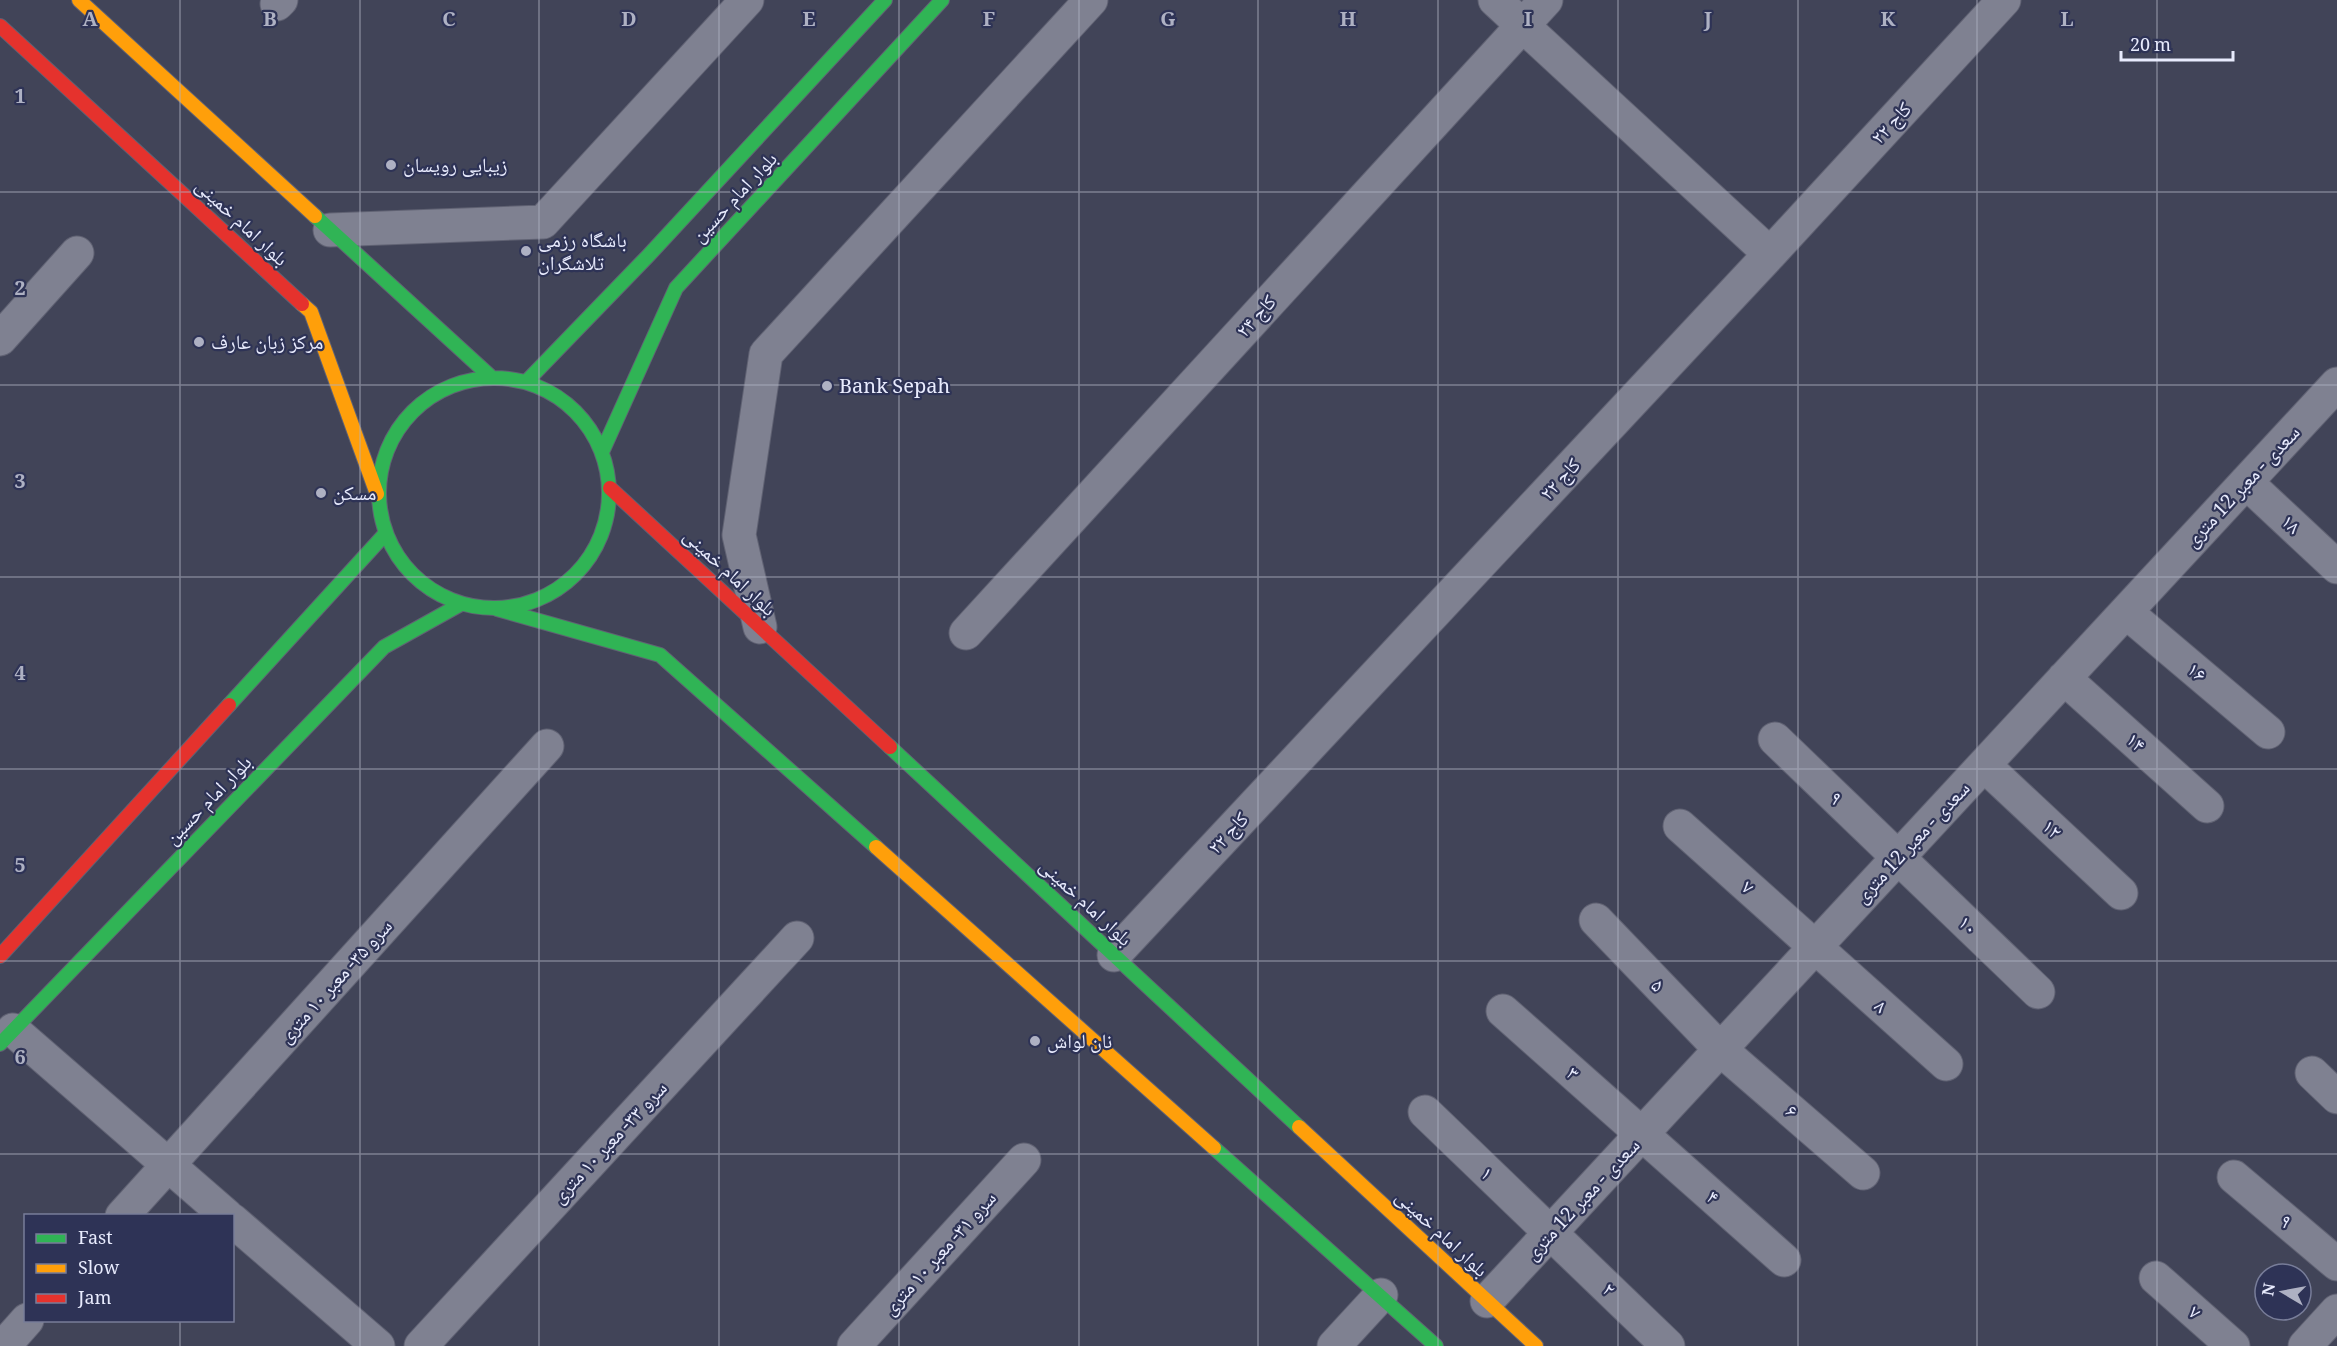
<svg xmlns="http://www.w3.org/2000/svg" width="2337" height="1346" font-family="Georgia,'Noto Naskh Arabic',serif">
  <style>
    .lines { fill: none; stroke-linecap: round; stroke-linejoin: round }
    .street-casing { stroke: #606273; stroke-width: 35 }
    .fast-casing { stroke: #606273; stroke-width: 16 }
    .slow-casing { stroke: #606273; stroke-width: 16 }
    .jam-casing { stroke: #606273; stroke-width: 16 }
    .street { stroke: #7f8191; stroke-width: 33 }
    .fast { stroke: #30b455; stroke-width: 14 }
    .slow { stroke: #ff9f0a; stroke-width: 14 }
    .jam { stroke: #e5322d; stroke-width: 14 }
    .grid { fill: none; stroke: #aeb1c3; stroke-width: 1.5; stroke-opacity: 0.55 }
    .poi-dot { fill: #aeb1c3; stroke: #2e3356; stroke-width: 2 }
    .labels { text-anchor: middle; stroke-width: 4.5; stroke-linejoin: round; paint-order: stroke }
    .street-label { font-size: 20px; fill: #e8ebfd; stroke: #2e3356 }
    .poi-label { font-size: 20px; fill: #e8ebfd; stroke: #2e3356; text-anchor: start }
    .grid-label { font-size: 20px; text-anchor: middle; font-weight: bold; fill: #aeb1c3; stroke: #2e3356; stroke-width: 4.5; stroke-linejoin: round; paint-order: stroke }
  </style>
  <rect width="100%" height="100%" fill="#414458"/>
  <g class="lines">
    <!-- street casing -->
    <g class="street-casing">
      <path id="street" d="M1495,0L1770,254
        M277,4L281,0
        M330,230L543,222L747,0
        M0,339L77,253
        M2246,482L2337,567
        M2126,612L2268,732
        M760,627L739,535L766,354L1091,0
        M966,633L1546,0
        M2064,678L2207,806
        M1775,739L2038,992
        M1984,765L2121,893
        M1680,826L1946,1064
        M1596,920L1720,1049L1863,1173
        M1114,955L1770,254L2004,0
        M1503,1011L1784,1260
        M13,1030L227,1216
        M2312,1073L2337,1097
        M1425,1112L1668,1346
        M2234,1177L2337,1264
        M122,1216L547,746
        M232,1220L378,1346
        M2156,1278L2233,1346
        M1487,1301L2337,384
        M4,1346L27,1320
        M421,1346L797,938
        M854,1346L1024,1160
        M1334,1346L1381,1295
        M2305,1346L2337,1311"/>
    </g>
    <!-- fast casing -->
    <g class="fast-casing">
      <path id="fast" d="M315,216L491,377
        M379 493a115 115 0 1 1 230 0a115 115 0 1 1-230 0Z
        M527,381L647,257L885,0
        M602,452L676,288L942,0
        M497,609L660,655L876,847
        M229,705L386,533
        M890,747L1299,1127
        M0,1044L384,647L461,604
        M1214,1148L1436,1346"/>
    </g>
    <!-- slow casing -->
    <g class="slow-casing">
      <path id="slow" d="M79,0L315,216
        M302,304L311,312L377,494
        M876,847L1214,1148
        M1299,1127L1536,1346"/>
    </g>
    <!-- jam casing -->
    <g class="jam-casing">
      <path id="jam" d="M0,26L302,304
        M610,488L890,747
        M0,956L229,705"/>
    </g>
    <!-- street -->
    <use href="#street" class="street"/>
    <!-- fast -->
    <use href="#fast" class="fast"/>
    <!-- slow -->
    <use href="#slow" class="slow"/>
    <!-- jam -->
    <use href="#jam" class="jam"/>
  </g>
  <!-- grid -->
  <path class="grid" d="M180,0V1216M360,0V1346M539,0V1346M719,0V1346M899,0V1346M1079,0V1346M1258,0V1346M1438,0V1346M1618,0V1346M1798,0V1346M1977,0V1346M2157,0V1346M0,192H2337M0,385H2337M0,577H2337M0,769H2337M0,961H2337M0,1154H2337M180,1320V1346"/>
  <!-- markers -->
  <g class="poi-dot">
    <circle cx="391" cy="165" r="6"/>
    <circle cx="526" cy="251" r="6"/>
    <circle cx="199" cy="342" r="6"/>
    <circle cx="827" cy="386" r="6"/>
    <circle cx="321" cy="493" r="6"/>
    <circle cx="1035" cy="1041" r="6"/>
  </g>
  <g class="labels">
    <!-- street labels -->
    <g class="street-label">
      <text transform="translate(1891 123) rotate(-47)" y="7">کاج ۲۲</text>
      <text transform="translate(734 197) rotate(-47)" y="7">بلوار امام حسین</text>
      <text transform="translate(242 222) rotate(43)" y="7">بلوار امام خمینی</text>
      <text transform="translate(1256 316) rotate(-48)" y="7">کاج ۲۴</text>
      <text transform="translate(1560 479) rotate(-47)" y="7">کاج ۲۲</text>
      <text transform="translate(2242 486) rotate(-47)" y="7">سعدی - معبر 12 متری</text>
      <text transform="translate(2291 524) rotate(43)" y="7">۱۸</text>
      <text transform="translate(730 572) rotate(43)" y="7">بلوار امام خمینی</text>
      <text transform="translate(2197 672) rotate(40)" y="7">۱۶</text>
      <text transform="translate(2136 742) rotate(42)" y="7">۱۴</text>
      <text transform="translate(1836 798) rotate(45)" y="7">۹</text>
      <text transform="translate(208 800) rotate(-46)" y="7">بلوار امام حسین</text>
      <text transform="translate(2052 829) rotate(43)" y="7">۱۲</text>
      <text transform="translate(1228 833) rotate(-47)" y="7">کاج ۲۲</text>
      <text transform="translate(1912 842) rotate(-47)" y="7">سعدی - معبر 12 متری</text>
      <text transform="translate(1748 887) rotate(42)" y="7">۷</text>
      <text transform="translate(1086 902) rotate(43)" y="7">بلوار امام خمینی</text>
      <text transform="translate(1968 925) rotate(43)" y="7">۱۰</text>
      <text transform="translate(335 981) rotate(-48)" y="7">سرو ۳۵- معبر ۱۰ متری</text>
      <text transform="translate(1658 985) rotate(46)" y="7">۵</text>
      <text transform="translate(1881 1006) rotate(42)" y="7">۸</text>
      <text transform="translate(1573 1073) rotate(42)" y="7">۳</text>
      <text transform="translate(1792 1111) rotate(41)" y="7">۶</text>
      <text transform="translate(609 1142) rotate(-47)" y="7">سرو ۳۳- معبر ۱۰ متری</text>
      <text transform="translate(1487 1173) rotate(44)" y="7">۱</text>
      <text transform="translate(1713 1197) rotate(41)" y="7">۴</text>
      <text transform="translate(1582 1199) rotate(-47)" y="7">سعدی - معبر 12 متری</text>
      <text transform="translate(2286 1221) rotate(40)" y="7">۹</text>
      <text transform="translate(1442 1233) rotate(43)" y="7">بلوار امام خمینی</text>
      <text transform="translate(939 1253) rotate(-48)" y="7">سرو ۳۱- معبر ۱۰ متری</text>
      <text transform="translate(1609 1289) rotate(44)" y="7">۲</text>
      <text transform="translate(2195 1312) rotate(42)" y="7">۷</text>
    </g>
    <!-- poi labels -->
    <g class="poi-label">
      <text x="403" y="172">زیبایی رویسان</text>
      <text x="538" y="247">باشگاه رزمی<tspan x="538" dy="23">تلاشگران</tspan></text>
      <text x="211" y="349">مرکز زبان عارف</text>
      <text x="839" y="393">Bank Sepah</text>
      <text x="333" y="500">مسکن</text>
      <text x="1047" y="1048">نان لواش</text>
    </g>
  </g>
  <g class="grid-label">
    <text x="90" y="26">A</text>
    <text x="270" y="26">B</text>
    <text x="449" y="26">C</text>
    <text x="629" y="26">D</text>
    <text x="809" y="26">E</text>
    <text x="989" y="26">F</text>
    <text x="1168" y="26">G</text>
    <text x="1348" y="26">H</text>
    <text x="1528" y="26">I</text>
    <text x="1708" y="26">J</text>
    <text x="1888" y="26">K</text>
    <text x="2067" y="26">L</text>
    <text x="20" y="103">1</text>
    <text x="20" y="295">2</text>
    <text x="20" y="488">3</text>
    <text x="20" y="680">4</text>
    <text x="20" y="872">5</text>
    <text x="20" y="1064">6</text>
  </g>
  <!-- legend -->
  <rect x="24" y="1214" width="210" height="108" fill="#2e3356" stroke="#787d99" stroke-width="1.5"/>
  <rect x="36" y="1234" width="30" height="9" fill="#30b455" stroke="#787d99" stroke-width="1.5"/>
  <text x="78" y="1244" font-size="18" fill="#e8ebfd">Fast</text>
  <rect x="36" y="1264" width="30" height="9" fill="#ff9f0a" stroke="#787d99" stroke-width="1.5"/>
  <text x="78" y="1274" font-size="18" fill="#e8ebfd">Slow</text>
  <rect x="36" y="1294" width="30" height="9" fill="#e5322d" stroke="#787d99" stroke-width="1.5"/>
  <text x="78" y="1304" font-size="18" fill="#e8ebfd">Jam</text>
  <!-- north arrow -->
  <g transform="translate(2283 1292) rotate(280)"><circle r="28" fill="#2e3356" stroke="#787d99" stroke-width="1.5"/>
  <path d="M0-4.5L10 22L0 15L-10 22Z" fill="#aeb1c3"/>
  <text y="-9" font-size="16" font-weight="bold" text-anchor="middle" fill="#e8ebfd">N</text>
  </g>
  <!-- scale -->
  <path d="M2121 51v9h112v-9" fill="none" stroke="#e8ebfd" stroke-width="3"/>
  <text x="2130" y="51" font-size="18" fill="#e8ebfd" stroke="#2e3356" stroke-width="4.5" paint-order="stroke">20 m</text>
</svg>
